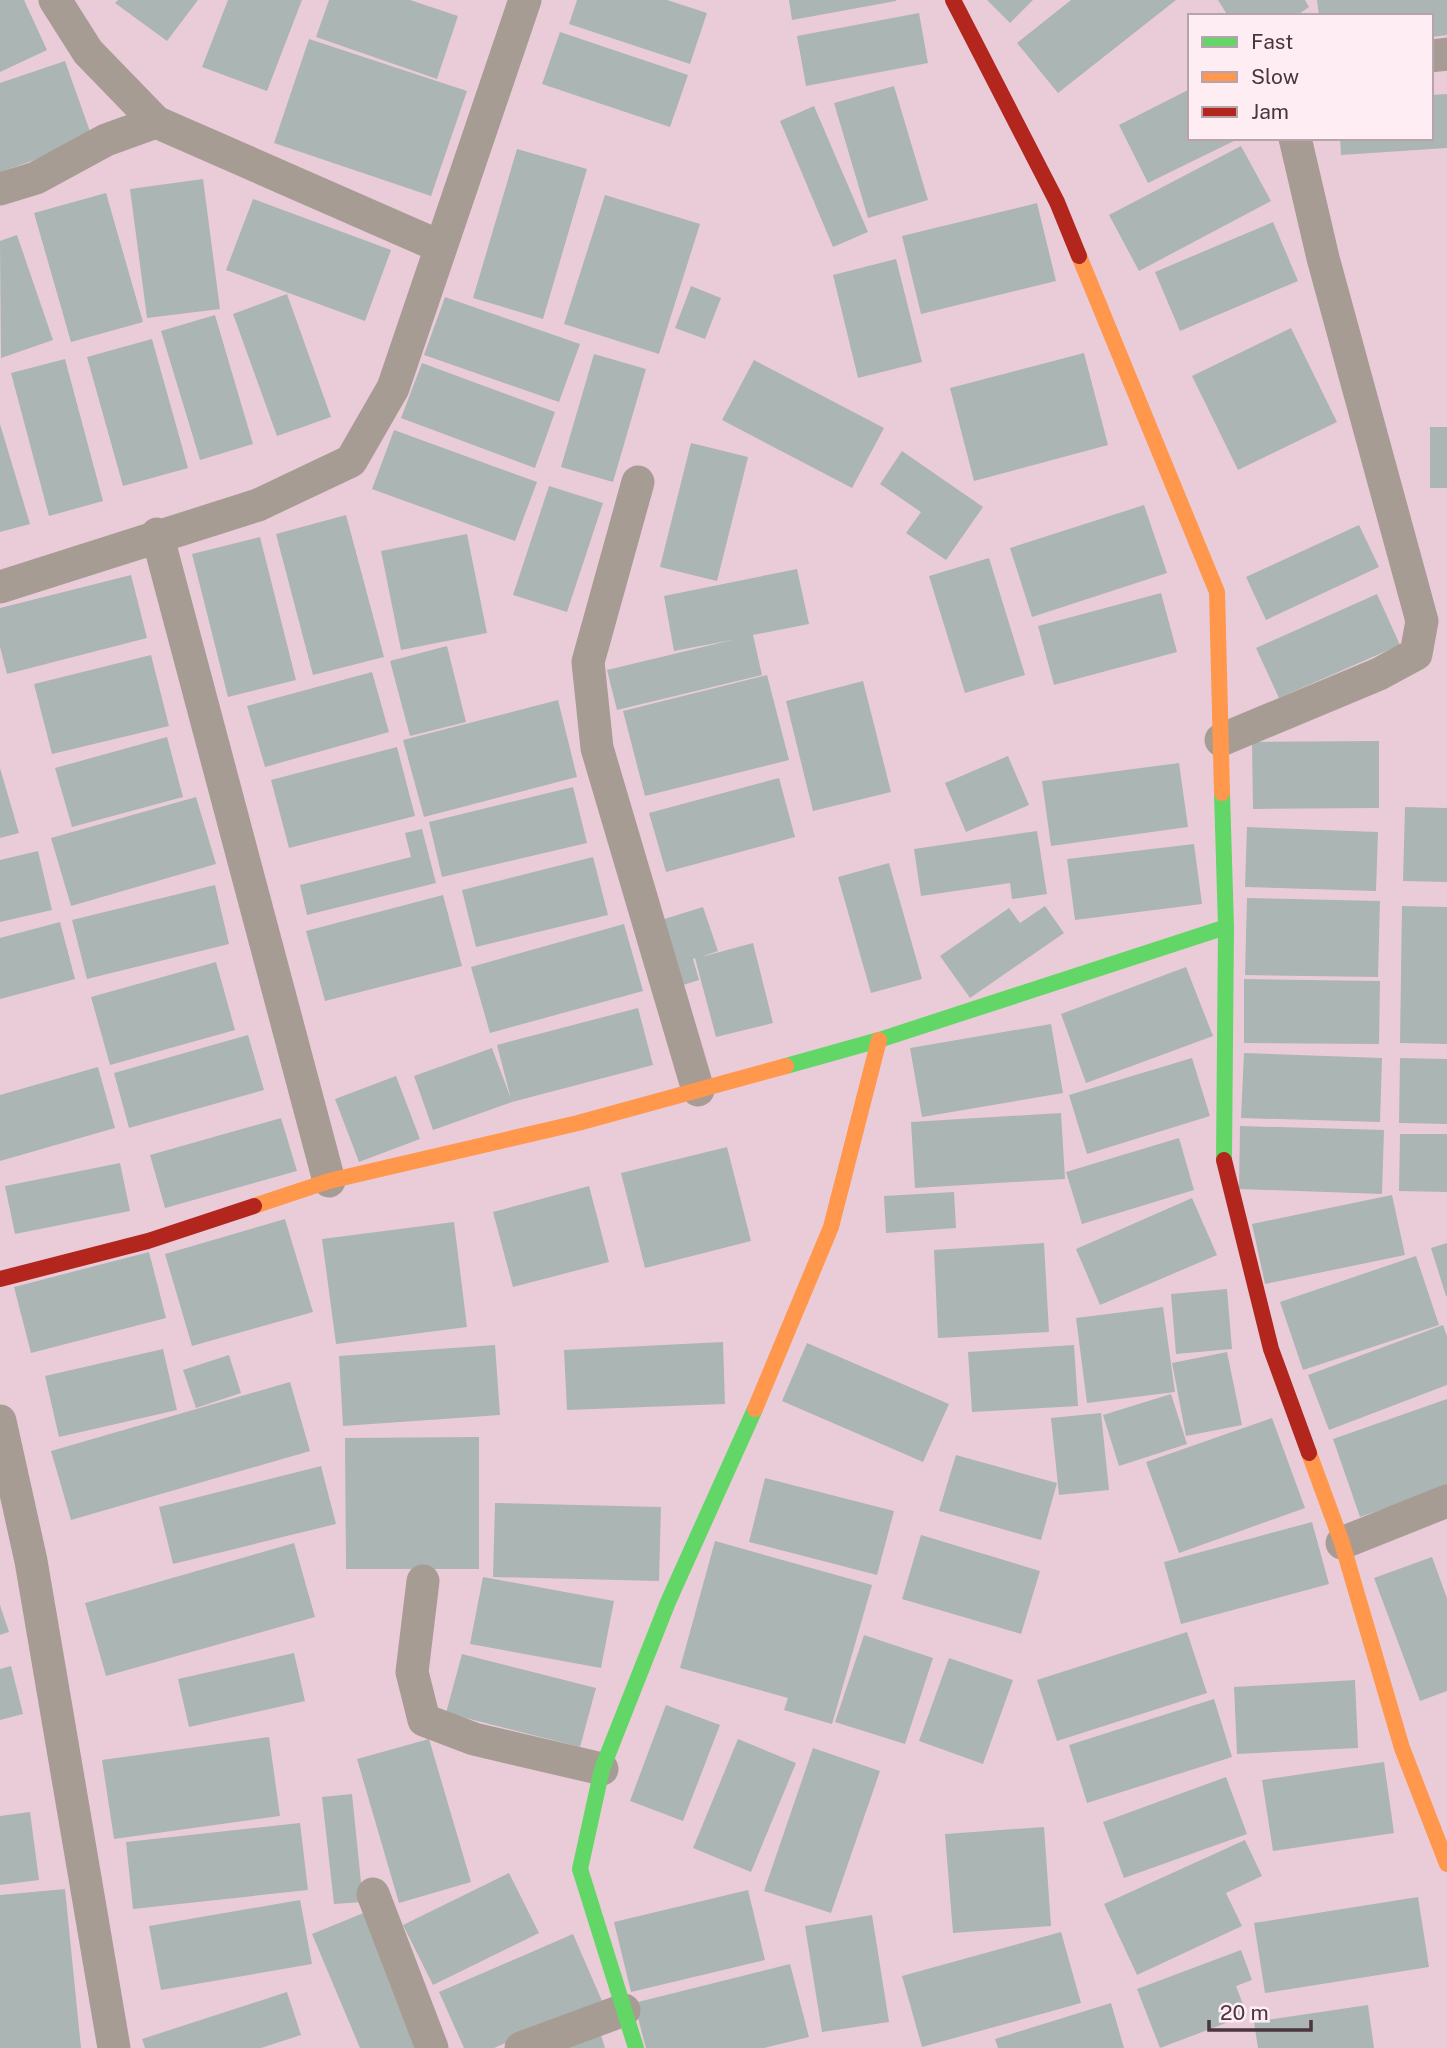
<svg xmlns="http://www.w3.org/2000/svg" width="1447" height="2048" font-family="'Public Sans',sans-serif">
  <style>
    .building { fill: #abb5b4 }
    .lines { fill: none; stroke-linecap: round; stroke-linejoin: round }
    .street { stroke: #a69c93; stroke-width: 33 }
    .fast { stroke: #63d668; stroke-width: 16 }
    .slow { stroke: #ff974d; stroke-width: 16 }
    .jam { stroke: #b3261e; stroke-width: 16 }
  </style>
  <rect width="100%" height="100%" fill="#eaccd9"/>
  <!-- building -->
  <path class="building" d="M0,0H24L47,50L0,72Z
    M118,0H198L167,41L115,3Z
    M228,0H302L267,91L202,67Z
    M329,0H410L458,16L437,79L316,37Z
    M577,0H667L707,13L690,64L569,24Z
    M789,0H896V1L792,20Z
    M987,0H1033L1010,23Z
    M1071,0H1176L1058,93L1017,43Z
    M1218,0H1305L1309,7L1296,16H1228Z
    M1317,0H1447V35L1431,37V16H1319Z
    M919,13L928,63L806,86L797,36Z
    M560,32L688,75L670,127L542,84Z
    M309,39L467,91L431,196L274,143Z
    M65,61L93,140L0,172V83Z
    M894,86L928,200L868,218L834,103Z
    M1190,89V138H1240L1148,183L1119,125Z
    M1447,94V148L1341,155L1340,138H1431V95Z
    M814,106L868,232L833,247L780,121Z
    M1241,146L1271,201L1139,271L1109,215Z
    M517,149L587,169L543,319L473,298Z
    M203,179L220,309L147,318L130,189Z
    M106,193L143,322L71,342L34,213Z
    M605,195L700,224L659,354L564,324Z
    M253,199L391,250L365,321L226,270Z
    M1037,203L1056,281L921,314L902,236Z
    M1273,222L1298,281L1180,331L1155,272Z
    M17,235L53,340L1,358L0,241Z
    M896,259L922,362L858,378L833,275Z
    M691,286L721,298L705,339L675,328Z
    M287,294L331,417L277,436L233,314Z
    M445,297L580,344L559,402L424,355Z
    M215,315L253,444L200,460L161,331Z
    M1291,328L1337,422L1238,470L1192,376Z
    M152,339L188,468L123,486L87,357Z
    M1084,353L1108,445L974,481L950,388Z
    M594,354L646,369L613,482L561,467Z
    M65,359L103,501L49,516L11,373Z
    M754,360L884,428L852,488L722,420Z
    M422,363L555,412L535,468L401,418Z
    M0,424L30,524L0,532Z
    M1430,427H1447V488H1430Z
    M394,430L537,482L515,541L372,489Z
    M691,443L748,457L717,581L660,567Z
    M902,451L983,507L946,560L906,533L921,512L880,484Z
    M549,486L603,503L567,612L513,595Z
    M1144,505L1167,573L1032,617L1010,548Z
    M346,515L384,657L313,675L276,534Z
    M1359,525L1379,567L1266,620L1246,577Z
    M467,534L487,633L401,650L381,551Z
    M260,537L296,680L228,697L192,554Z
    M989,558L1025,675L965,693L929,576Z
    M797,569L809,624L753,635L762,675L617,710L607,670L732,640L674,651L664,596Z
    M131,575L147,638L7,674L0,647V608Z
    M1161,593L1177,652L1054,685L1038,626Z
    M1377,594L1400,645L1279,698L1256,648Z
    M447,646L466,722L410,736L390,661Z
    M151,655L169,726L52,754L34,684Z
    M372,672L389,732L265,767L247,706Z
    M767,675L789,760L645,796L623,711Z
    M863,681L891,792L813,811L786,701Z
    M558,700L577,777L424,817L403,740Z
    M167,737L183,797L72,827L55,768Z
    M1379,741V808L1253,809L1252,742Z
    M397,747L415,816L289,848L271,780Z
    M1008,756L1029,805L966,832L945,783Z
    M1179,763L1188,827L1051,846L1042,781Z
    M0,768L19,833L0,838Z
    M779,778L795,837L666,872L649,813Z
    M573,787L587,843L442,877L429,822Z
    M196,797L216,864L71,906L51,838Z
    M1405,807L1447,808V882L1403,881Z
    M1247,827L1378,832L1376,891L1245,887Z
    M422,829L436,883L307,915L300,885L411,857L405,833Z
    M1037,831L1047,894L1012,899L1010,883L921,896L914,849Z
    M1194,844L1202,904L1075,920L1067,859Z
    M38,851L52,910L0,922V860Z
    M593,857L608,915L476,947L462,890Z
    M889,863L922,979L871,993L838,877Z
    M215,885L229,944L87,979L72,920Z
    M443,895L462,966L325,1001L306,931Z
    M1247,898L1380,901L1378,977L1245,975Z
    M1045,906L1064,933L970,998L940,956L1009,908L1020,923Z
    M1402,906L1447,907V1044L1400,1043Z
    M703,907L718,951L701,957L753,943L773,1023L716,1037L695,958L693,959L699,980L680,986L658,921Z
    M60,922L75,979L0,999V938Z
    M624,924L643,991L490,1033L471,967Z
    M216,962L235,1030L110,1065L91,997Z
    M1186,967L1213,1036L1086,1083L1061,1014Z
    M1244,979L1380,981L1379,1044L1244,1043Z
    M638,1008L653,1065L512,1102L433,1130L414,1076L492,1048L511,1099L497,1045Z
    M1051,1024L1063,1093L922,1117L910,1048Z
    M248,1035L264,1090L129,1128L114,1073Z
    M1244,1053L1382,1058L1380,1122L1241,1118Z
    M1192,1058L1210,1116L1087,1154L1069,1095Z
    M1400,1058L1447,1059V1124L1399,1123Z
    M98,1067L115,1128L0,1161V1095Z
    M396,1076L420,1139L359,1162L335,1099Z
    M1061,1113L1065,1179L915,1188L911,1122Z
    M281,1118L297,1171L165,1208L150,1155Z
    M1240,1126L1384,1130L1382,1194L1239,1189Z
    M1400,1134H1447V1192L1399,1191Z
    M1179,1138L1194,1190L1082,1224L1066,1172Z
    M727,1147L751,1241L645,1268L621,1173Z
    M120,1163L130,1211L15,1234L5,1186Z
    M589,1186L609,1262L513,1287L493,1212Z
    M954,1192L956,1228L886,1233L884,1196Z
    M1392,1195L1405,1255L1265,1284L1252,1224Z
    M1192,1198L1217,1255L1100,1305L1076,1249Z
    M285,1219L313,1312L192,1346L165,1254Z
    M454,1222L467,1327L336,1344L322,1239Z
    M1044,1243L1049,1332L938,1338L934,1250Z
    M1447,1243V1296H1446L1431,1248Z
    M149,1252L166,1318L31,1353L14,1287Z
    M1416,1256L1439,1325L1303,1370L1280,1302Z
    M1227,1289L1232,1349L1176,1354L1171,1294Z
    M1163,1307L1175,1392L1087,1403L1076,1318Z
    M1443,1325L1447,1336V1385L1329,1430L1308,1375Z
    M723,1342L725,1404L567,1410L564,1350Z
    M807,1343L949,1404L923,1462L782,1401Z
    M495,1345L500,1415L343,1426L339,1356Z
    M1074,1345L1078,1406L972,1412L968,1352Z
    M163,1349L177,1410L59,1437L45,1376Z
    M1227,1352L1242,1425L1186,1436L1172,1363Z
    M229,1355L241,1393L196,1408L183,1370Z
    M290,1382L310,1451L71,1520L51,1451Z
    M1171,1394L1187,1444L1119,1466L1103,1415Z
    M1447,1399V1487L1360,1517L1333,1439Z
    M1101,1413L1109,1490L1059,1495L1051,1418Z
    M1272,1418L1305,1508L1179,1553L1146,1462Z
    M479,1437V1569H346L345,1438Z
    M956,1455L1057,1483L1041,1540L939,1511Z
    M321,1466L336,1524L173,1564L159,1507Z
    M765,1478L894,1511L877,1575L749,1542Z
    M495,1503L661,1507L659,1581L493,1577Z
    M1312,1522L1329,1584L1181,1624L1164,1562Z
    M921,1535L1040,1571L1021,1634L902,1599Z
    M715,1541L872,1585L832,1724L784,1710L788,1698L680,1668Z
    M294,1543L315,1617L106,1676L85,1603Z
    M1432,1557L1447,1598V1691L1420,1701L1374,1578Z
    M483,1577L614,1601L601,1668L470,1644Z
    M0,1605L9,1632L0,1635Z
    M1187,1632L1207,1693L1057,1741L1037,1680Z
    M864,1635L933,1658L905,1744L835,1722Z
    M294,1653L305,1701L189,1727L178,1679Z
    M462,1654L596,1688L580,1747L446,1713Z
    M949,1658L1013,1680L983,1764L919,1741Z
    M11,1666L23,1714L0,1720V1669Z
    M1355,1680L1358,1748L1237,1754L1234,1687Z
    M1214,1699L1232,1757L1087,1803L1069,1745Z
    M666,1705L720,1725L683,1821L630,1801Z
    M269,1737L280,1816L114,1839L102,1760Z
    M429,1739L471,1882L399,1903L357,1759Z
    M738,1739L796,1763L751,1872L693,1848Z
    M813,1748L880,1771L831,1913L764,1891Z
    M1384,1762L1394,1833L1273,1851L1262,1780Z
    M1226,1777L1247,1834L1124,1878L1103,1822Z
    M352,1794L363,1902L334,1904L322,1797Z
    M30,1812L39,1880L0,1885V1816Z
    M300,1823L308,1890L133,1909L126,1842Z
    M1044,1827L1051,1926L953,1933L945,1834Z
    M1245,1840L1262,1876L1226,1893L1242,1926L1137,1975L1104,1904Z
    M509,1873L539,1933L433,1985L403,1925Z
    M65,1889L81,2048H0V1895Z
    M748,1890L765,1960L631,1992L614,1922Z
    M1418,1897L1429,1967L1265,1993L1254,1923Z
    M300,1900L312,1964L161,1990L149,1926Z
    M366,1912L424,2048H360L312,1934Z
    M872,1915L889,2022L822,2032L805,1926Z
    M1061,1932L1081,2003L922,2047L902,1976Z
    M573,1934L602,2001L494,2048H464L439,1992Z
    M1241,1950L1252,1980L1236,1986L1247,2015L1160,2048L1137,1989Z
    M790,1964L809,2037L764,2048H646L634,2003Z
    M287,1992L301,2035L261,2048H145L142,2039Z
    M1111,2003L1124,2048H998L995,2039Z
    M1368,2005L1374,2048H1258L1254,2022Z
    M601,2035L605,2048H559Z"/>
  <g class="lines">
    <!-- street -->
    <path class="street" d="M55,0L88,52L156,122
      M1431,56L1447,54
      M0,189L36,178L106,140L156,122L439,246
      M638,482L588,662L597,748L698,1090
      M157,534L329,1181
      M0,587L258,505L351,461L393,388L525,0
      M1221,740L1379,674L1416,654L1422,621L1323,258L1295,138
      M0,1421L31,1561L114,2048
      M1342,1543L1447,1501
      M423,1581L412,1672L424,1720L474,1739L602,1769
      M373,1894L432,2048
      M521,2048L624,2010"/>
    <!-- fast -->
    <path class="fast" d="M1222,793L1226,927L1224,1160
      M786,1066L879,1040L1226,927
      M636,2048L580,1869L602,1769L668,1602L755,1409"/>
    <!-- slow -->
    <path class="slow" d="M1079,256L1217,592L1222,793
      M254,1206L329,1181L578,1123L786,1066
      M755,1409L831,1227L879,1040
      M1309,1453L1342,1543L1402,1748L1447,1864"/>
    <!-- jam -->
    <path class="jam" d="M953,0L1057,202L1079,256
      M1224,1160L1271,1349L1309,1453
      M0,1279L148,1241L254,1206"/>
  </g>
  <!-- legend -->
  <rect x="1188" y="14" width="245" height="126" fill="#ffedf4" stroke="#b7a3ac" stroke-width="2"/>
  <rect x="1202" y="37" width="35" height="10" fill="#63d668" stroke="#b7a3ac" stroke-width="2"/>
  <text x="1251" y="49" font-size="21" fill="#4b353f">Fast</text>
  <rect x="1202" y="72" width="35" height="10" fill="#ff974d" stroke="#b7a3ac" stroke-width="2"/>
  <text x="1251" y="84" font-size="21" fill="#4b353f">Slow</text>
  <rect x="1202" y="107" width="35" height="10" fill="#b3261e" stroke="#b7a3ac" stroke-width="2"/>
  <text x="1251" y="119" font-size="21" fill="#4b353f">Jam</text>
  <!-- scale -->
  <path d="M1209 2020v10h102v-10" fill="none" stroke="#4b353f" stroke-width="3.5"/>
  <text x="1220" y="2020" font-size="21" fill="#4b353f" stroke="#ffedf4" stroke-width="5" paint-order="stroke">20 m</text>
</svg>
